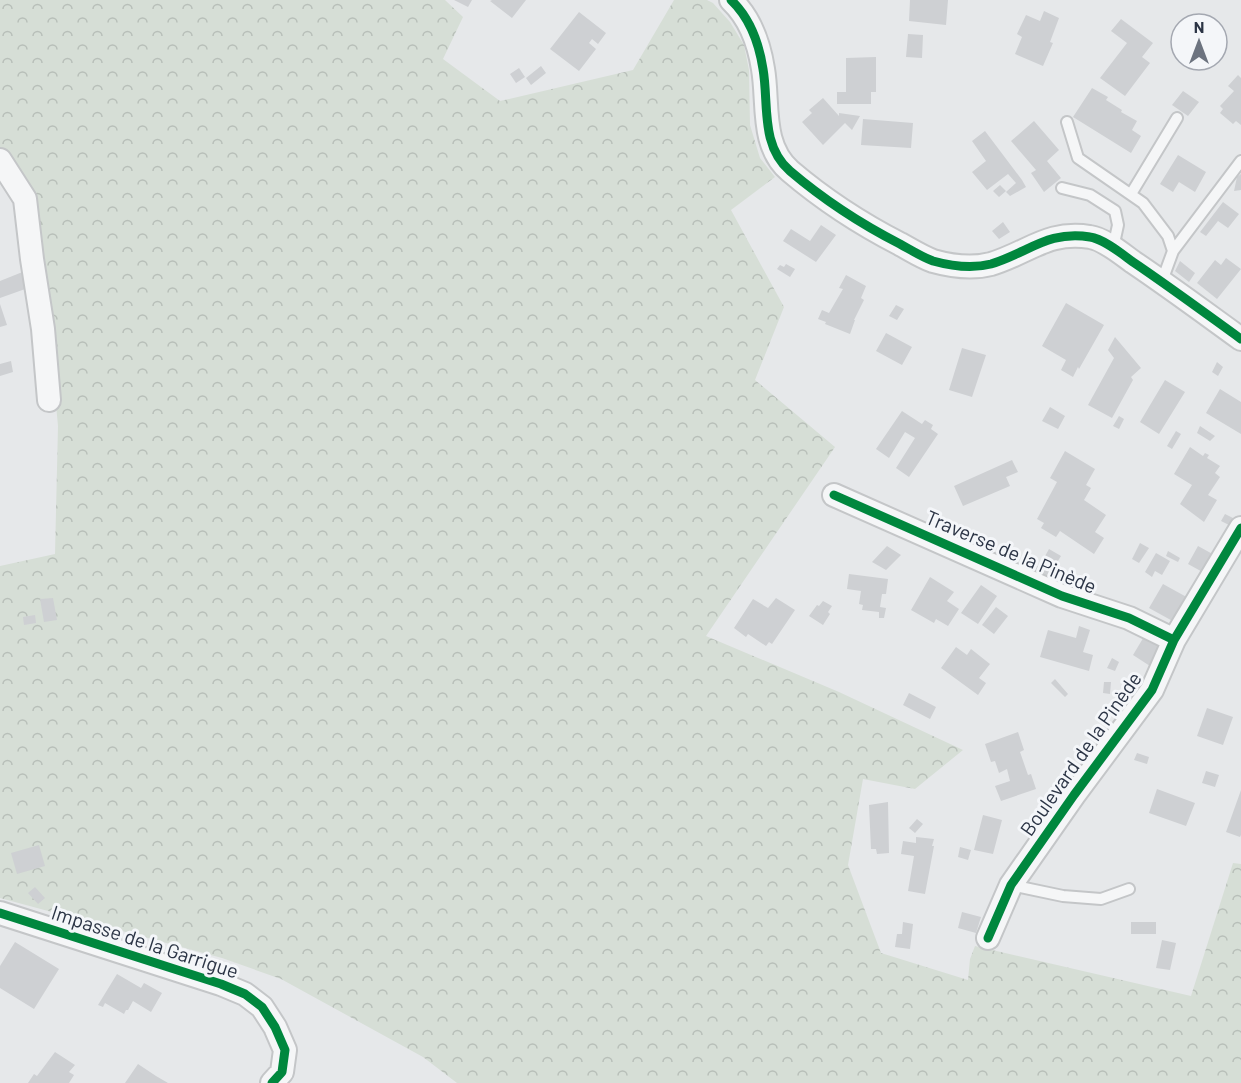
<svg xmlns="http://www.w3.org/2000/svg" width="1241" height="1083" font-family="Barlow,sans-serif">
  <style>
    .forest { fill: url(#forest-crowns) }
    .building { fill: #ced0d3 }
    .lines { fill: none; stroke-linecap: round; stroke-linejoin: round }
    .service-casing { stroke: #c4c6c8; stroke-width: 14 }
    .minor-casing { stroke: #c4c6c8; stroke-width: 26 }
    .service { stroke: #f5f6f7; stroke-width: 10 }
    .minor { stroke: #f5f6f7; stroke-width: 22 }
    .cycleway-casing { stroke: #f4f6f9; stroke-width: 13 }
    .cycleway { stroke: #00873e; stroke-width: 9 }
    .labels { text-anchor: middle; stroke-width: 6; stroke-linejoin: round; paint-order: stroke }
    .street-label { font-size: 20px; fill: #2b3445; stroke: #f4f6f9 }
  </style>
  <defs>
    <pattern id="forest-crowns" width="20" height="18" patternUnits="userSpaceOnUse" patternTransform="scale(1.5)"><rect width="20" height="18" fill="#d6ded6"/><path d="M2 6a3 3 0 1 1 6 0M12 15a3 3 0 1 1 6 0" fill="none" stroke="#b8bfb9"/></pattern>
  </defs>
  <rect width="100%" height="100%" fill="#e6e8ea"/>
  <!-- forest -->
  <path class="forest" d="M0,0H445L463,17L443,59L500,101L633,70L674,0H707L713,3L730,22L744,45L749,70L750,125L760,158L775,177L731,210L784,307L755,380L835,447L706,636L839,692L963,750L915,789L863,779L848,865L881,953L968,980L970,959L975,946L1191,996L1233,863L1241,864V1083H457L423,1057L281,979L222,958L0,898V566L55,554L58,426L43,266L0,153Z"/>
  <!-- building -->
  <path class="building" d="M454,0H472L468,7Z
    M492,0H526L512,18L490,1Z
    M910,0H948L946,25L909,21Z
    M1044,11L1059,18L1050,42L1053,43L1043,66L1015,54L1022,37L1017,34L1026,15L1040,21Z
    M579,12L606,33L598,44L592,39L589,43L596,49L579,71L550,49Z
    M1121,19L1153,43L1142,57L1150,63L1125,96L1100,78L1127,43L1111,31Z
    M908,34L923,35L922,58L906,57Z
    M876,57V92H871V104H837V92H846V58Z
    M541,66L546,73L531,85L526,78Z
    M519,68L525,77L516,83L510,74Z
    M1238,75L1241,78V125L1236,121L1233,124L1220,113L1223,109L1220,106L1234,91L1228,86Z
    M1092,88L1108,97L1106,100L1122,110L1121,112L1137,121L1132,130L1141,136L1131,153L1073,117Z
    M1183,91L1199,102L1188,116L1172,105Z
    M823,98L839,116V113L860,116L852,130L845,123L823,145L802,122L812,113L809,110Z
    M863,119L913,123L911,148L861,145Z
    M1034,121L1059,150L1047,161L1061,178L1044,192L1031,173L1036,170L1011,141Z
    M985,131L1022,180L1026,187L1010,196L1006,192L1016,183L1008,174L987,190L972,172L986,161L972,141Z
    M1178,155L1206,172L1195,192L1179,182L1173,192L1160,184Z
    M1241,174V190L1234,191L1237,177Z
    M1000,185L1006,191L999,197L993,191Z
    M1223,202L1239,214L1228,228L1218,221L1206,236L1200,232Z
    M1003,222L1010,232L999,239L992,231Z
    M821,225L836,235L816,262L783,241L791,229L810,241Z
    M1226,258L1241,269L1217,299L1197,283L1215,260L1221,265Z
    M1180,261L1195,273L1189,282L1175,271Z
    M786,264L795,269L790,277L777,269L780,265L784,267Z
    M25,271L28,288L0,298V281Z
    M846,275L866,286L861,298L864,300L854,320H855L850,334L825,324L826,322L818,319L822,310L829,313L843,289L839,288Z
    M1066,303L1104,325L1079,369L1078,367L1073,377L1061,370L1066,360L1042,346Z
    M0,304L7,325L0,327Z
    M896,305L904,309L897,320L889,316Z
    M886,333L912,347L902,365L876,351Z
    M1115,337L1141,368L1131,377L1133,380L1112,418L1088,405L1114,358L1108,350Z
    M962,348L986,355L972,397L949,390Z
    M11,361L13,372L0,376V364Z
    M1217,362L1223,367L1218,376L1212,372Z
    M1165,380L1185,392L1159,434L1140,422Z
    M1220,389L1241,402V434L1206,413Z
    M1050,407L1065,416L1058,429L1042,421Z
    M902,411L922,424L925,420L933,425L931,429L938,434L909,477L896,468L915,438L905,432L889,458L876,449Z
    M1119,416L1124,419L1119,429L1113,426Z
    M1200,426L1215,436L1210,441L1197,433Z
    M1176,431L1181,434L1172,449L1167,446Z
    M1190,447L1203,456L1205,453L1209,455L1207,458L1220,466L1215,473L1220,477L1208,495L1217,500L1204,522L1180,504L1192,485L1174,474Z
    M1065,451L1095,469L1086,485L1091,488L1084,500L1106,515L1095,532L1104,538L1094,554L1060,531L1056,537L1041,528L1044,523L1037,519L1057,482L1050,478Z
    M1012,460L1018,472L1006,477L1010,486L963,506L954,486Z
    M1225,514L1237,520L1233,527L1221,521Z
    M1140,543L1149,548L1139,563L1132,559Z
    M887,546L901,555L886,570L872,562Z
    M1198,546L1218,557L1208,575L1188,564Z
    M1049,549L1061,556L1046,580L1031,570L1034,564L1039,567Z
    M1168,551L1180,558L1178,562L1166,556Z
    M1156,553L1170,561L1162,575L1155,571L1152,577L1145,572Z
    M849,574L888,579L886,594H882L880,607L886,608L884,618H879V612L862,610L863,605L859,604L861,591L847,589Z
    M930,577L954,592L947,601L959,609L948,626L936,619L934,623L911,610Z
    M1163,584L1192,600L1178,624L1149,608Z
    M981,585L997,596L978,624L961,613Z
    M53,598L57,620L44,622L40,599Z
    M776,598L795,610L772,644L769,642L766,646L748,634L746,637L734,628L753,599L768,608Z
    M823,601L832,606L828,612L830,614L823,625L809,616L817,605L819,606Z
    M996,607L1008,616L994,634L982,625Z
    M35,615L36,623L24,625L23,617Z
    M1079,626L1090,630L1083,652L1093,655L1089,671L1040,657L1048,630L1076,638Z
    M1145,635L1163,646L1150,666L1133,655Z
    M956,647L967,655L971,649L990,664L979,678L986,683L978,695L941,668Z
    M1112,658L1119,662L1115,671L1107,668Z
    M1055,679L1068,694L1065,697L1051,683Z
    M1104,682H1111L1110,694L1103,693Z
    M909,693L936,707L930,719L903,705Z
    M1207,708L1233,717L1223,745L1197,736Z
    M1018,732L1024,750L1020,752L1028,775L1031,774L1036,789L1001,801L995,786L1010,781L1007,769L999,773L995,761L991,762L985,744Z
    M1137,753L1149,757L1147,764L1134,760Z
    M1206,771L1219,775L1215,787L1202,783Z
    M1157,789L1195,803L1186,826L1149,813Z
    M1241,790V835L1240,837L1226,832Z
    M888,802L889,853L877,854L876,849H871L869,805Z
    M983,815L1002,820L993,854L974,850Z
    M917,819L923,824L915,833L909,828Z
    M916,837L934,839L932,846H934L925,894L908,891L914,856L901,854L903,841L916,843Z
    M39,845L45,866L17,874L11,853Z
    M960,847L971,850L968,860L958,857Z
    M35,887L45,898L38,904L28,893Z
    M962,912L981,917L976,933L958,928Z
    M903,922L913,924L910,949L895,947L897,934H902Z
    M1131,922H1156V934H1131Z
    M1162,940L1176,943L1170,970L1156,968Z
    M15,942L59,969L34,1009L0,988V966Z
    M117,974L141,988L144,983L162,993L151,1012L133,1001L128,1010H126L124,1014L105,1003L103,1007L98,1005Z
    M55,1052L75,1065L69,1072L74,1075L69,1083H28L34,1074L37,1076Z
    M138,1064L156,1076L168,1083H125Z"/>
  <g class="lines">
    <!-- service casing -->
    <g class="service-casing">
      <path id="service" d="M1067,122L1078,158L1143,203L1168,236L1173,251L1162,281
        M1062,188L1090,195L1115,211L1118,225L1113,248
        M1131,194L1177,118
        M1173,251L1241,161
        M1011,885L1063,896L1101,899L1129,889"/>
    </g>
    <!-- minor casing -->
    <g class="minor-casing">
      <path id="minor" d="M731,0C750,18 759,43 763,69C769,103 760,145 790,171C824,200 861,224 900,244C911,250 922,257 933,261C951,266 972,269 991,264C1028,253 1048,230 1090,237C1104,239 1122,254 1133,262C1170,287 1205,313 1241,339
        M0,160L25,199L32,259L43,329L49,400
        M834,495L1062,596L1129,618L1174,640
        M0,913L221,984L245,994L262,1007L275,1027L285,1050L282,1072L272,1083
        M988,938L1011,885L1074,795L1152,690L1174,640L1241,528"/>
    </g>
    <!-- service -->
    <use href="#service" class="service"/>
    <!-- minor -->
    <use href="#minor" class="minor"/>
    <!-- cycleway casing -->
    <g class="cycleway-casing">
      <path id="cycleway" d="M731,0C750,18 759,43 763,69C769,103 760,145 790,171C824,200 861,224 900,244C911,250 922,257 933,261C951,266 972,269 991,264C1028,253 1048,230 1090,237C1104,239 1122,254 1133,262C1170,287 1205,313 1241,339
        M834,495L1062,596L1129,618L1174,640
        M0,913L221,984L245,994L262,1007L275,1027L285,1050L282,1072L272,1083
        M988,938L1011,885L1074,795L1152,690L1174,640L1241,528"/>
    </g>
    <!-- cycleway -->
    <use href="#cycleway" class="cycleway"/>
  </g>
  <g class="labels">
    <!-- street labels -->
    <g class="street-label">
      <text transform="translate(1011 552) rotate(23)" y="7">Traverse de la Pinède</text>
      <text transform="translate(1081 754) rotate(-55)" y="7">Boulevard de la Pinède</text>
      <text transform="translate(145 942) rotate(18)" y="7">Impasse de la Garrigue</text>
    </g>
  </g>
  <!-- north arrow -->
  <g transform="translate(1199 42)"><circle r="28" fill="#f4f6f9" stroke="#a4a8b1" stroke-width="1.5"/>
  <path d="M0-4.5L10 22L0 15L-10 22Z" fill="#6c737f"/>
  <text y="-9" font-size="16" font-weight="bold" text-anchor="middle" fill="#2b3445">N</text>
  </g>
</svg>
